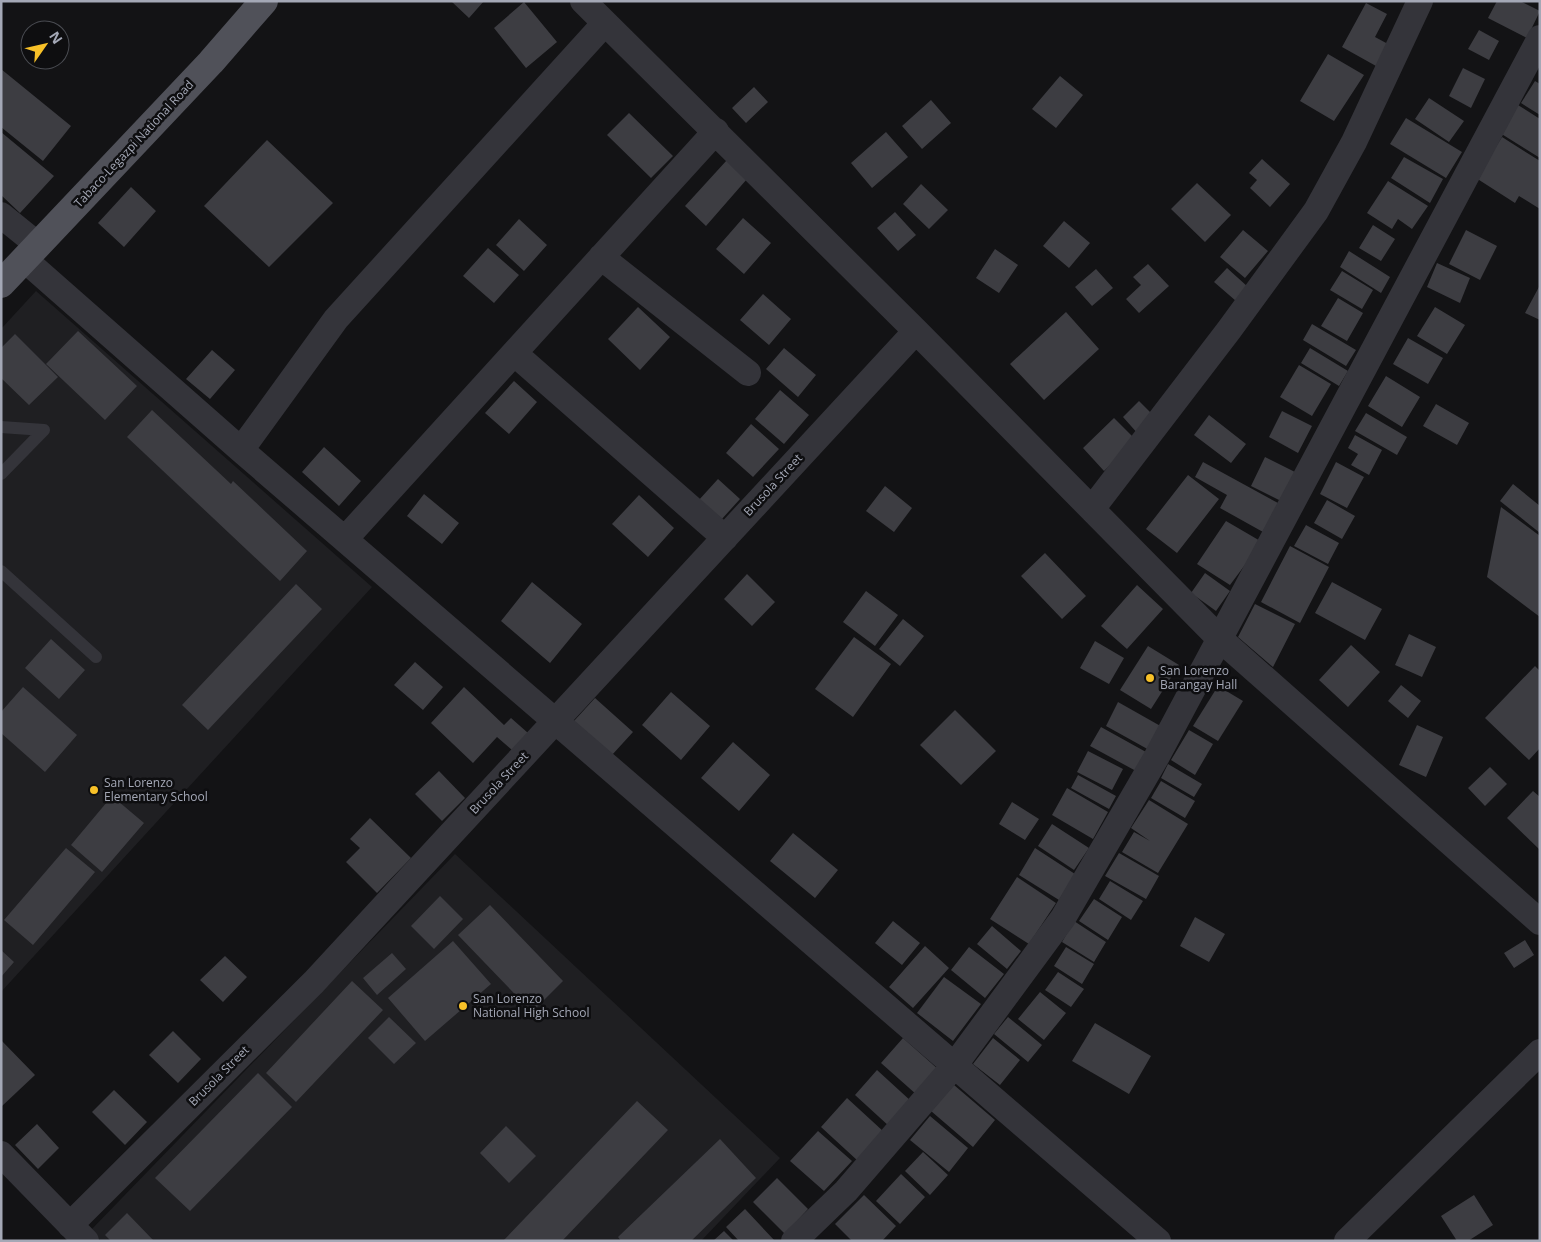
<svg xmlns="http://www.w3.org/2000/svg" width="1541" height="1242" font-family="'Open Sans',sans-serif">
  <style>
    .built { fill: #1f1f22 }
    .building { fill: #3d3d42 }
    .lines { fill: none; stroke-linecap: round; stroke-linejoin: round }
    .service { stroke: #34343a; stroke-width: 12 }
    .minor { stroke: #34343a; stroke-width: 26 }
    .primary { stroke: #505159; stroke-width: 28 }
    .poi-dot { fill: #f8c128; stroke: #0e0e10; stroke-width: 2 }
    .labels { text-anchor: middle; stroke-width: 5; stroke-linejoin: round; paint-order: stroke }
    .street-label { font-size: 12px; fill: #a4a8b6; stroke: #0e0e10 }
    .poi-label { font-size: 12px; fill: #a4a8b6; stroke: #0e0e10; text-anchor: start }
  </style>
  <rect width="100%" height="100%" fill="#131315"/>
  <!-- built -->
  <path class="built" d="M36,291L372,587L1,992V329Z
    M455,854L780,1158L701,1241H101L91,1230Z"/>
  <!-- building -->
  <path class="building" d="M451,1H484L469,18Z
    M1497,1H1520L1540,11L1527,38L1488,18Z
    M524,2L557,42L526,68L494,28Z
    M1366,3L1387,14L1375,37L1388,44L1376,66L1342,47Z
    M1479,30L1499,41L1489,60L1468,49Z
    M1328,54L1364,75L1334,121L1300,101Z
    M1463,68L1485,79L1471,108L1449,96Z
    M1,69L71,126L43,161L1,127Z
    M1060,76L1083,95L1056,128L1032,109Z
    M1535,81L1540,84V115L1521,103Z
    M754,87L768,102L746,123L732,108Z
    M1429,98L1464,121L1449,142L1415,119Z
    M931,100L951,123L922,149L902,126Z
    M1518,105L1540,119V158L1500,133Z
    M629,113L673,156L651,178L607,135Z
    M1406,118L1462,152L1446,178L1390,144Z
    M1,132L54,176L20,213L1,195Z
    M886,132L908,157L872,188L851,163Z
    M1502,137L1540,161V209L1519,196L1515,203L1476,178Z
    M267,140L333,203L269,267L204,206Z
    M1404,157L1443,179L1430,203L1391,178Z
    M1262,159L1290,184L1270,207L1250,188L1257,180L1249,173Z
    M727,160L747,179L706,226L685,206Z
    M1388,181L1428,206L1412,229L1398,219L1392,229L1367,213Z
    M1197,183L1231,215L1205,242L1171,209Z
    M921,184L948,210L929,229L903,204Z
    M131,187L156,211L124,247L98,223Z
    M895,212L916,235L898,251L877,228Z
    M743,218L771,243L744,274L716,249Z
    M519,219L547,245L524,271L496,245Z
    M1064,221L1090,243L1069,268L1043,246Z
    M1373,225L1395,239L1381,261L1359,248Z
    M1243,230L1268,251L1245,278L1220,257Z
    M1466,230L1497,246L1480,280L1449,264Z
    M488,248L519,275L494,303L463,276Z
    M995,249L1018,265L999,293L976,278Z
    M1349,251L1390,277L1381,293L1340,267Z
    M1437,263L1470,278L1460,303L1427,287Z
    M1148,264L1169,286L1139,313L1126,299L1141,285L1133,277Z
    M1227,268L1248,287L1236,301L1214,282Z
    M1096,269L1113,288L1092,306L1075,287Z
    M1342,271L1373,290L1362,309L1330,290Z
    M1540,285V320L1525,313Z
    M763,294L791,319L769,345L740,320Z
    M1338,298L1363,313L1347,341L1321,326Z
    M638,307L670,337L640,370L608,339Z
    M1435,307L1465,325L1447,354L1417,336Z
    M1066,312L1099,349L1044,400L1010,364Z
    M1312,324L1356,350L1346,366L1303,340Z
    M78,331L137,386L105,420L46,364Z
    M15,334L58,377L29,405L1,378V348Z
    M1408,338L1443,358L1428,384L1393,364Z
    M784,348L816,375L798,397L766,369Z
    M1310,348L1348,371L1339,386L1301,363Z
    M212,350L235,370L210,399L186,379Z
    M1299,365L1331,384L1312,416L1280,397Z
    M1386,376L1420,397L1402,427L1368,406Z
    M514,381L537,402L509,434L485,413Z
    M780,390L809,415L784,444L755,419Z
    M1139,401L1156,418L1139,435L1123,417Z
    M1436,404L1469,423L1457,445L1423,426Z
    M152,410L231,484L233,481L307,551L280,581L127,437Z
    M1282,411L1312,426L1298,453L1269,437Z
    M1366,413L1407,437L1397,455L1355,431Z
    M1209,415L1246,444L1231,463L1194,435Z
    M1114,418L1136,440L1104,471L1083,448Z
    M751,424L779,449L753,477L726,453Z
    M1355,435L1382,450L1369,475L1351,465L1358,454L1348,448Z
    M324,447L361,481L339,506L302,472Z
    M1265,457L1295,472L1281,501L1251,486Z
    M1203,462L1278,503L1263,532L1220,508L1227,495L1195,477Z
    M1336,462L1364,477L1347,508L1320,494Z
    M1188,475L1219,499L1177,553L1146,529Z
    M718,479L740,499L721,520L698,501Z
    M1513,484L1540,506V533L1500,501Z
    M885,486L912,508L894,532L866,511Z
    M424,494L459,523L442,544L407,516Z
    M639,495L674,528L648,557L612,524Z
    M1327,500L1355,516L1342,539L1314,523Z
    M1501,507L1540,536V617L1487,577Z
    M1226,521L1262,542L1230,585L1197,564Z
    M1306,525L1339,543L1328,564L1294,546Z
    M1290,546L1329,567L1300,623L1261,602Z
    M1045,553L1086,596L1062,619L1021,576Z
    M1205,573L1230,591L1216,611L1191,593Z
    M747,574L775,602L752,626L724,599Z
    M532,582L582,624L550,663L501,621Z
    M1332,582L1382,609L1365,640L1315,613Z
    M296,584L322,609L208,730L182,705Z
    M1137,585L1163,609L1127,649L1101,626Z
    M866,591L898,615L875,646L843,622Z
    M1255,604L1295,624L1273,667L1238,637Z
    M903,619L924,636L900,666L879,649Z
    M1409,634L1436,647L1422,677L1395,665Z
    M854,637L891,664L853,717L815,689Z
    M51,639L85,670L59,699L25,668Z
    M1095,641L1124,658L1109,684L1080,668Z
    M1351,645L1380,672L1348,707L1319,680Z
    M1148,646L1179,665L1151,709L1120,690Z
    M415,662L443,687L423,710L394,685Z
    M1535,666L1540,671V748L1529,760L1485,718Z
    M1401,685L1421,701L1408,718L1388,701Z
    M1218,686L1243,701L1218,741L1193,726Z
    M23,687L77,735L45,772L1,733V712Z
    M464,687L504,725L511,718L528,733L512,750L497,737L473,763L431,723Z
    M671,692L710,726L681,760L642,725Z
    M595,698L633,732L612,755L574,721Z
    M1118,702L1164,728L1151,751L1106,726Z
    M955,710L996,751L961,785L920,745Z
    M1417,725L1443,737L1426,777L1399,765Z
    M1101,727L1146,752L1136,771L1090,746Z
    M1189,730L1213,744L1195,775L1171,760Z
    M733,742L770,775L739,811L701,778Z
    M1088,751L1123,769L1112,790L1077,772Z
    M1168,764L1202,784L1194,797L1161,778Z
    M1490,767L1507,784L1485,806L1468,788Z
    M439,771L465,798L442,821L415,794Z
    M1078,775L1116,796L1109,809L1071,788Z
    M1161,781L1195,801L1185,818L1151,798Z
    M1067,788L1108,812L1093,839L1052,815Z
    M1533,791L1540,797V850L1507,818Z
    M112,796L144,823L102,872L71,845Z
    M1149,800L1188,824L1158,873L1122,852L1134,832L1150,841L1131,828Z
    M1012,802L1039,819L1025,840L999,824Z
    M370,818L411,858L377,893L346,862L360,848L350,839Z
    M1052,824L1089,848L1074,870L1038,846Z
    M793,833L838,870L815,898L770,861Z
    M66,848L95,872L33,945L4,920Z
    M1035,848L1075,874L1059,900L1019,875Z
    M1119,853L1159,876L1146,899L1105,876Z
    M1017,877L1056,903L1029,944L990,919Z
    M1110,881L1143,901L1131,920L1099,899Z
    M440,896L463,919L434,949L411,926Z
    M1094,899L1122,917L1108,940L1079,921Z
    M490,905L563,981L532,1012L458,935Z
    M1195,917L1225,934L1209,962L1180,946Z
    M893,921L920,943L902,965L875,943Z
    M1074,921L1106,942L1094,962L1062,942Z
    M992,926L1021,951L1007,969L977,944Z
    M1525,940L1534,955L1514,968L1504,953Z
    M453,941L491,984L425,1041L388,998Z
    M925,946L949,968L913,1008L889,987Z
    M969,947L1004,974L985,998L951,970Z
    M1066,947L1094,964L1082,984L1054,966Z
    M1,950L14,962L1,977Z
    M392,953L406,969L377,995L363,978Z
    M225,956L247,977L223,1002L200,980Z
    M1058,972L1084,989L1071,1007L1045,990Z
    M944,977L981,1004L953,1041L917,1013Z
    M352,981L383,1010L296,1102L266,1073Z
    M1040,992L1066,1013L1044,1040L1018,1019Z
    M389,1017L416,1043L394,1064L368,1038Z
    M1008,1017L1042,1045L1028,1062L994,1034Z
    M1095,1023L1151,1056L1129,1094L1072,1061Z
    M173,1031L201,1059L178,1083L149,1055Z
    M903,1038L939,1070L917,1095L881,1063Z
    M993,1038L1020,1060L1000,1085L973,1064Z
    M1,1040L35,1075L1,1107Z
    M877,1070L912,1102L890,1127L855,1095Z
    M258,1073L292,1107L190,1211L155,1178Z
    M954,1085L995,1120L973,1147L931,1111Z
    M114,1090L147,1122L125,1145L92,1112Z
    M847,1098L884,1132L858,1161L821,1127Z
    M637,1101L668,1130L562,1241H503Z
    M930,1116L968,1148L949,1172L910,1140Z
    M37,1124L59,1148L38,1169L15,1145Z
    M506,1126L536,1156L509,1183L480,1153Z
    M818,1131L852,1161L824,1191L790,1161Z
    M720,1139L756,1178L691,1241H621L618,1237Z
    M923,1152L948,1175L930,1195L905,1171Z
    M901,1174L925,1197L900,1224L876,1201Z
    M777,1178L808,1209L785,1234L753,1202Z
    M864,1195L896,1226L882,1241H852L835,1224Z
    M1474,1195L1493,1225L1468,1241H1457L1441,1216Z
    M745,1209L775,1241H739L726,1227Z
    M127,1213L154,1241H111L105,1235Z
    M724,1231L734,1241H713Z"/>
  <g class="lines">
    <!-- service -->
    <path class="service" d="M1,427L44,430
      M1,474L44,430
      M1,571L96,657"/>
    <!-- minor -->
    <path class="minor" d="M583,1L916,331L1220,639L1540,922
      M1,215L38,245
      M601,257L748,373
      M24,259L241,450L1158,1241
      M514,353L725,538
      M241,450L336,319L605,23
      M1092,509L1229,330L1316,211L1354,142L1420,1
      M345,539L716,131
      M1,1154L86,1241
      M70,1225L314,982L916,331
      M794,1241L846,1191L954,1066L1063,918L1156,758L1540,38
      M1347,1241L1540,1052"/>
    <!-- primary -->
    <path class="primary" d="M1,284L211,62L264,1"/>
  </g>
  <!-- markers -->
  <g class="poi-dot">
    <circle cx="1150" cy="678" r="5"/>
    <circle cx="94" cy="790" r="5"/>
    <circle cx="463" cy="1006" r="5"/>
  </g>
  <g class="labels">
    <!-- street labels -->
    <g class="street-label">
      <text transform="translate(134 144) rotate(-47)" y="4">Tabaco-Legazpi National Road</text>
      <text transform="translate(773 485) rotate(-47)" y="4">Brusola Street</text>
      <text transform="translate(499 783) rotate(-47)" y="4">Brusola Street</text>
      <text transform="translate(219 1076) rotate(-45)" y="4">Brusola Street</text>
    </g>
    <!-- poi labels -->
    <g class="poi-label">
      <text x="1160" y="675">San Lorenzo<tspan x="1160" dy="14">Barangay Hall</tspan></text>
      <text x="104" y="787">San Lorenzo<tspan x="104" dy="14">Elementary School</tspan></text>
      <text x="473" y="1003">San Lorenzo<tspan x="473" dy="14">National High School</tspan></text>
    </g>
  </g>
  <!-- border -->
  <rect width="1541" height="1242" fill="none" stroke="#a4a8b6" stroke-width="5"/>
  <!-- north arrow -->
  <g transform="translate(45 45) rotate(56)"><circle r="24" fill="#0e0e10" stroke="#4a4c52"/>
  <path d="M0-4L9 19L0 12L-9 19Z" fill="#f8c128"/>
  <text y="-8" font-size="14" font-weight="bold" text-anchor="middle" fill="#a4a8b6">N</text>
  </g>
</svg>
